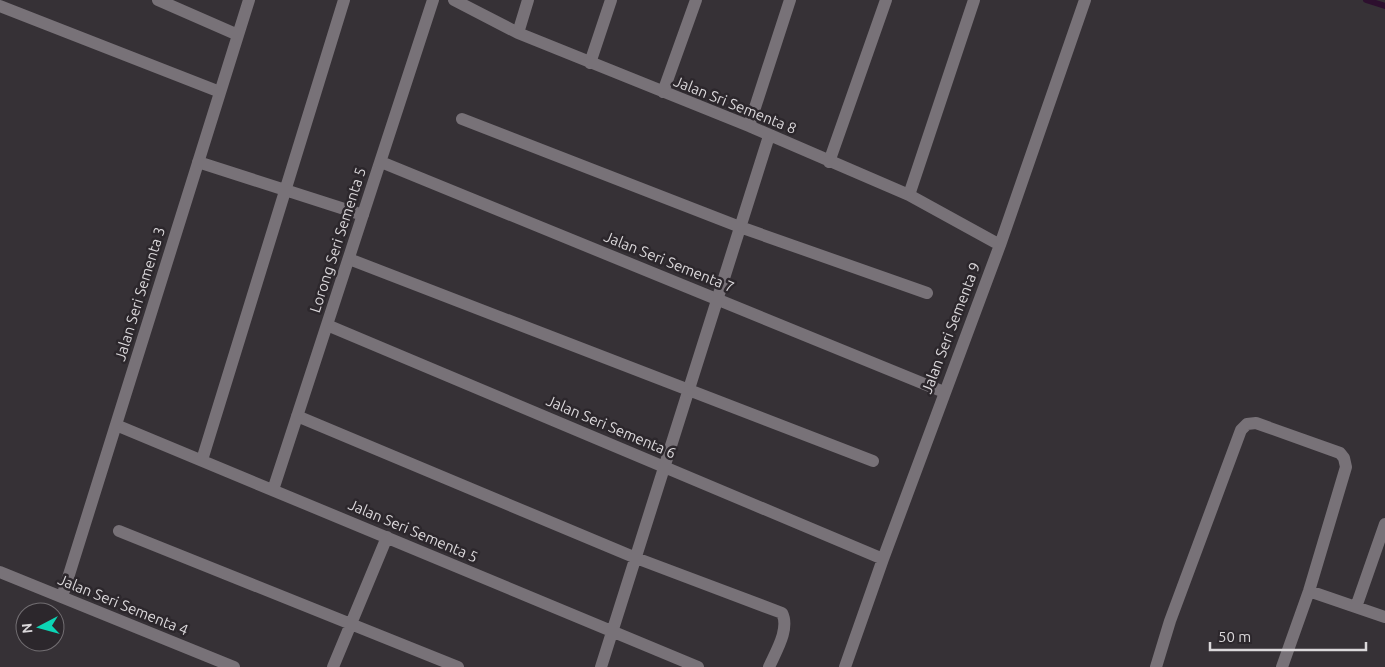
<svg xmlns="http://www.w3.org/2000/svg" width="1385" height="667" font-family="Ubuntu,sans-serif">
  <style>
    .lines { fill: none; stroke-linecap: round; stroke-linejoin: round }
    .stream { stroke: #2d0f2e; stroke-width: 6 }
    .minor { stroke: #787278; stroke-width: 12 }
    .labels { text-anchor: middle; stroke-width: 5; stroke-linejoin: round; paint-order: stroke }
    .street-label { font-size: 15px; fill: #dbd8db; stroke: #2c272c }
  </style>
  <rect width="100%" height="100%" fill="#363136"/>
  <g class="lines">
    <!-- stream -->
    <path class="stream" d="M1366,0L1385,6"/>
    <!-- minor -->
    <path class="minor" d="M158,0L238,35
      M454,0L518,33L749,126L909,195L1000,245
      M0,6L220,92
      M518,33L528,0
      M590,63L611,0
      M663,92L696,0
      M462,119L740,227L927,293
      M749,126L790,0
      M198,162L363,215
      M381,162L944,392
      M829,162L886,0
      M909,195L974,0
      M349,259L873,461
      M327,325L883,559
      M297,416L636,558L782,613C790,629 776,651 769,667
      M116,425L698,667
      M202,460L344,0
      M273,490L433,0
      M119,531L458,667
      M0,572L234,667
      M1309,591L1385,617
      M62,597L249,0
      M1356,607L1385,524
      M333,667L387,537
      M601,667L769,136
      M845,667L883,559L1000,245L1085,0
      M1156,667L1170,621L1241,430L1247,424L1256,423L1340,453L1344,458L1346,467L1309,591L1282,667"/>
  </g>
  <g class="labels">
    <!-- street labels -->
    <g class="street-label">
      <text transform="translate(735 105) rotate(22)" y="5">Jalan Sri Sementa 8</text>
      <text transform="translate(338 240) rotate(-72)" y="5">Lorong Seri Sementa 5</text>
      <text transform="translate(669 262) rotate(22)" y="5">Jalan Seri Sementa 7</text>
      <text transform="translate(140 294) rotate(-73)" y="5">Jalan Seri Sementa 3</text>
      <text transform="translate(951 328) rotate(-69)" y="5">Jalan Seri Sementa 9</text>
      <text transform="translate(611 427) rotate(23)" y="5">Jalan Seri Sementa 6</text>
      <text transform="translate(413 531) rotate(23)" y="5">Jalan Seri Sementa 5</text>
      <text transform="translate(123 605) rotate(22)" y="5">Jalan Seri Sementa 4</text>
    </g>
  </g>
  <!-- north arrow -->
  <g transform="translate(40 627) rotate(264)"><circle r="24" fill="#2c272c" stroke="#726e72"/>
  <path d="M0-4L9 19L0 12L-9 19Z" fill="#0cd5b5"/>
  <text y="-8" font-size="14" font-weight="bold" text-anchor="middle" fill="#dbd8db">N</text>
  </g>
  <!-- scale -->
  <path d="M1210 642v8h156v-8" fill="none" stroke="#dbd8db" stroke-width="2.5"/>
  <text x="1218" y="642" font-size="15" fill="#dbd8db" stroke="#2c272c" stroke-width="4" paint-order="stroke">50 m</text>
</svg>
